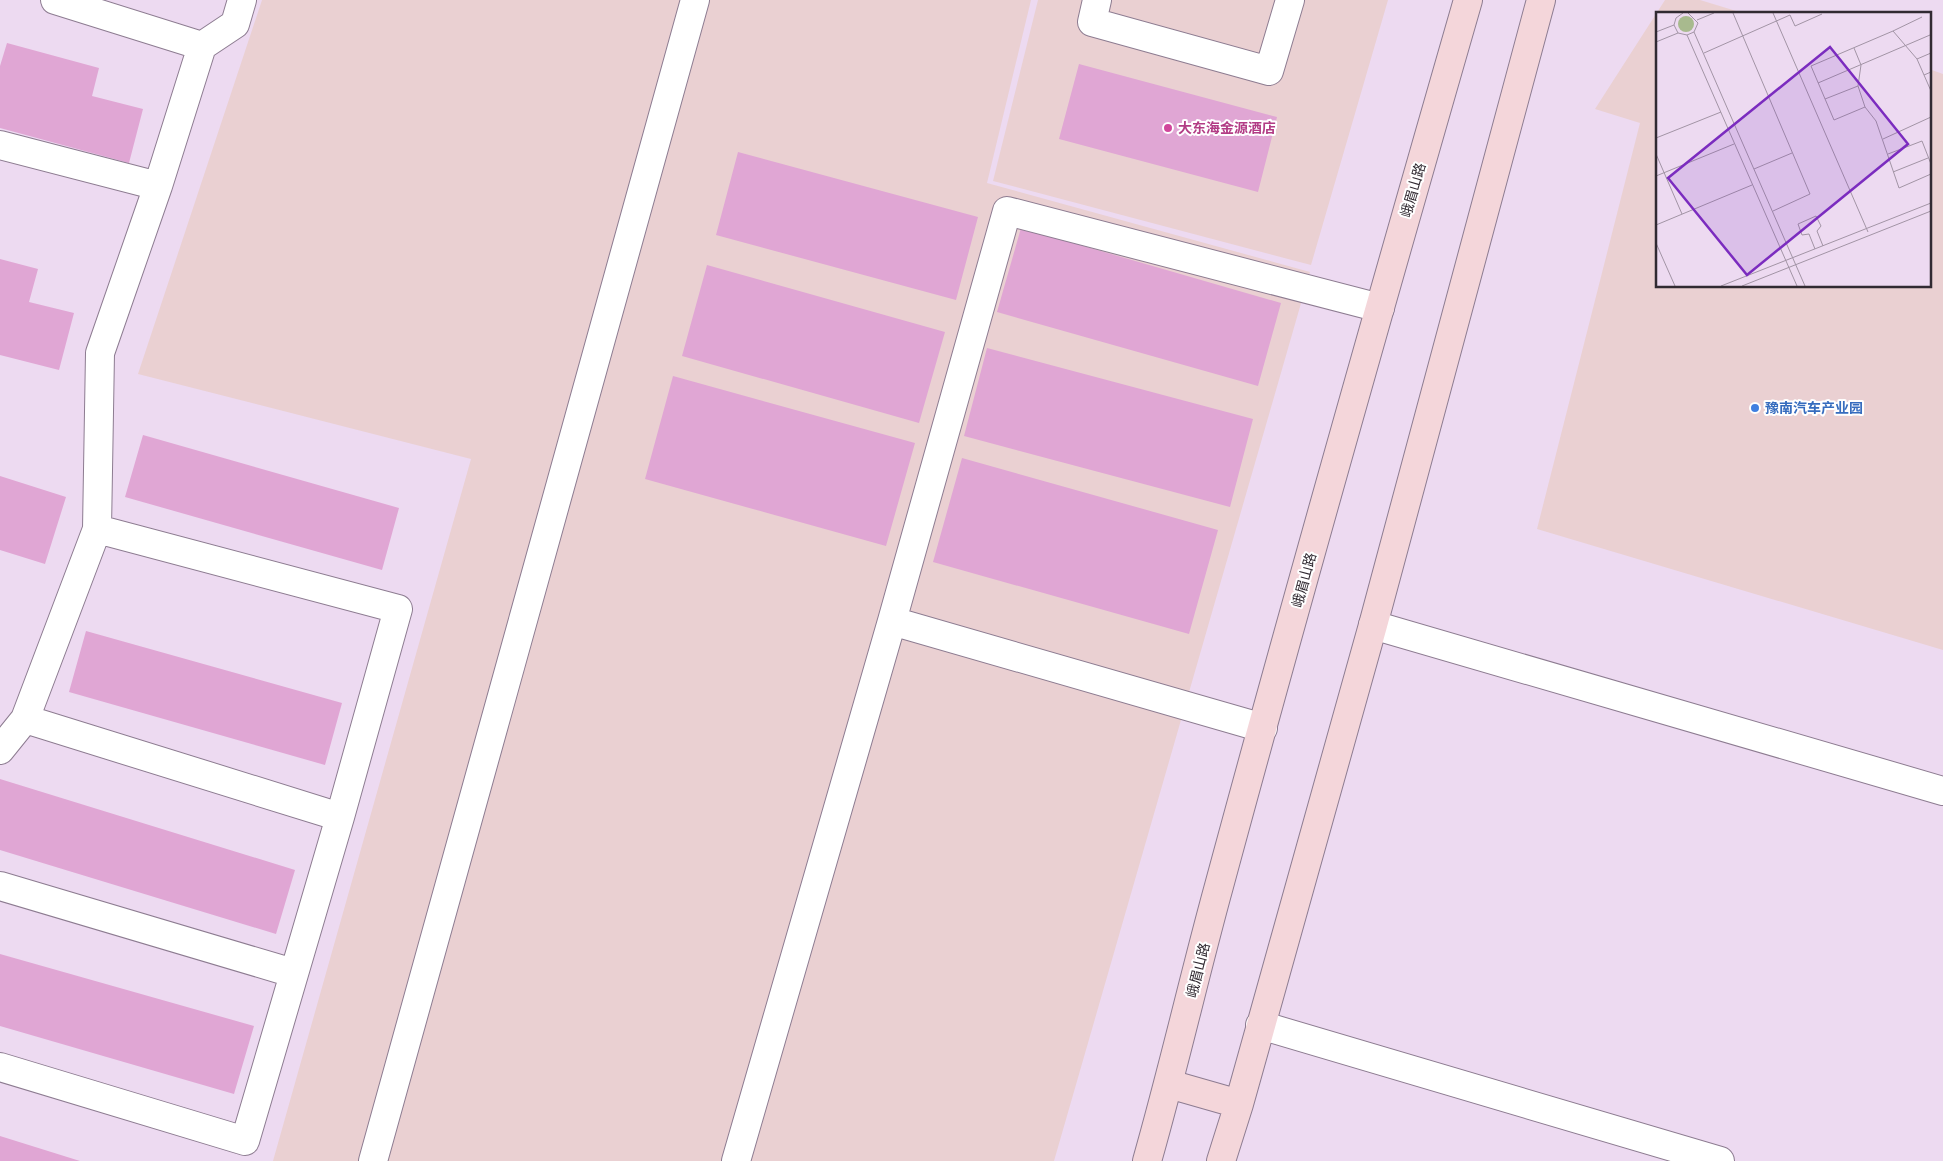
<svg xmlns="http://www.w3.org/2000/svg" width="1943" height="1161" font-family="'Titillium Web','Noto Sans SC',sans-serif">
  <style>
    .commercial { fill: #ead0d2 }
    .building { fill: #e0a6d4 }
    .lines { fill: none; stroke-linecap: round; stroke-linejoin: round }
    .street-casing { stroke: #8d7c91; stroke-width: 30 }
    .secondary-casing { stroke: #8d7c91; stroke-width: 30 }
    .street { stroke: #fff; stroke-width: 28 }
    .secondary { stroke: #f4d6da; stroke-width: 28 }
    .hotel-dot { fill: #d1479c; stroke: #fff; stroke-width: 2 }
    .shop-dot { fill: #3f7fe0; stroke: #fff; stroke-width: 2 }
    .labels { text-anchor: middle; stroke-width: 4; stroke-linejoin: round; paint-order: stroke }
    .hotel-label { font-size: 14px; font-weight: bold; fill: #b23c85; stroke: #fff; text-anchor: start }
    .street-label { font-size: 14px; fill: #312a32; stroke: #fff }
    .shop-label { font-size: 14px; font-weight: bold; fill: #366cbe; stroke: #fff; text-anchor: start }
    .inset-road { fill: none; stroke: #a294a5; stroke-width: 1 }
    .view { fill: #7b2cbf; fill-opacity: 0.15; stroke: #7b2cbf; stroke-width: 2.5 }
    .inset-edge { fill: none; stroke: #312a32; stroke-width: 2.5 }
  </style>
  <rect width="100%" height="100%" fill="#eddaf1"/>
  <!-- commercial -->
  <path class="commercial" d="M262,0H1031L987,183L1310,272L1054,1161H273L471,459L138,374Z
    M1038,0H1388L1311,265L993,181Z
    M1665,0H1700L1746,14H1657V286H1929V69L1943,74V650L1537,529L1640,123L1595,109Z"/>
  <!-- building -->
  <path class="building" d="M7,43L99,68L92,96L143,109L129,163L0,128V66Z
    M1079,64L1277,117L1258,192L1059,139Z
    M738,152L978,217L956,300L716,235Z
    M1021,228L1281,303L1258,386L997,312Z
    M0,259L38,269L29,302L74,313L59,370L0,355Z
    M707,265L945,332L919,423L682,356Z
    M987,348L1253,419L1230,507L964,436Z
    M673,376L915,443L886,546L645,479Z
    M143,435L399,508L382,570L125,497Z
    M962,458L1218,530L1189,634L933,562Z
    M0,476L66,497L45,564L0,550Z
    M86,631L342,703L325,765L69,692Z
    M0,779L295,870L276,934L0,850Z
    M0,954L254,1026L234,1094L0,1026Z
    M0,1136L80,1161H0Z"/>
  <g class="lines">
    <!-- street casing -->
    <g class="street-casing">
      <path id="street" d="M55,0L202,46
        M1097,0L1092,22L1269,71L1290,0
        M0,145L158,186
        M892,621L1263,728
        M1373,625L1943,791
        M25,719L340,817
        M0,750L25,719L97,529L100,353L158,186L202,46L235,24L242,0
        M0,886L293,973
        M1260,1025L1720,1161
        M0,1067L245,1141L340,817L398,609L97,529
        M373,1161L695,0
        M736,1161L892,621L1007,211L1380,308"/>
    </g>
    <!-- secondary casing -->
    <g class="secondary-casing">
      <path id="secondary" d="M1169,1084L1239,1104
        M1147,1161C1173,1070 1194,977 1219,886C1299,590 1383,295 1468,0
        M1221,1161L1239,1104L1373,625L1541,0"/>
    </g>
    <!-- street -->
    <use href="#street" class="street"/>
    <!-- secondary -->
    <use href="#secondary" class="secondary"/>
  </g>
  <!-- markers -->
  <circle class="hotel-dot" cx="1168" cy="128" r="5"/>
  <circle class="shop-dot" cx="1755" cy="408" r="5"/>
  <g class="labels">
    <!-- hotel labels -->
    <g class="hotel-label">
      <text x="1178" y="133">大东海金源酒店</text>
    </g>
    <!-- street labels -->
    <g class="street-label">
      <text transform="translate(1413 190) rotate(-74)" y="5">峨眉山路</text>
      <text transform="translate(1304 580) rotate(-75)" y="5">峨眉山路</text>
      <text transform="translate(1198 970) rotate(-76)" y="5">峨眉山路</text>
    </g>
    <!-- shop labels -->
    <g class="shop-label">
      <text x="1765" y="413">豫南汽车产业园</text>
    </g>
  </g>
  <!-- overview -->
  <g transform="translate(1656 12)">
    <rect width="275" height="275" fill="#eddaf1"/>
    <path d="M22 12a8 8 0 1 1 16 0a8 8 0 1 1-16 0Z" fill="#a8ba8e"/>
    <path class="inset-road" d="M27,1L20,6L18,13L22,21L31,23L38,20L42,11L32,1M77,1L154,182L117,199M117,1L212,220M41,8L58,1M237,19L266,5M0,20L18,13M38,20L149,274M31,23L141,274M0,30L22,21M198,36L205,53L202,74L209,95L220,109L243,176L275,162M48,41L134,3L139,14L166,2M261,47L275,41M268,63L275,79M162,71L274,23M169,87L202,74M209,95L178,108L155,54L237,19L261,47L268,63L275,60M0,126L65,100M227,127L275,105M0,142L26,202M232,142L266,129L275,152M98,157L136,141M237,160L272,146M0,164L78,132M0,213L96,173M0,231L19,274M159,237L153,222L146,223L142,212L160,204L165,214L161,219L167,234M65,274L275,191M86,274L275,199"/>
    <path class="view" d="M174,35L252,132L91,263L12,166Z"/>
    <rect width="275" height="275" class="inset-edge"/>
  </g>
</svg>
